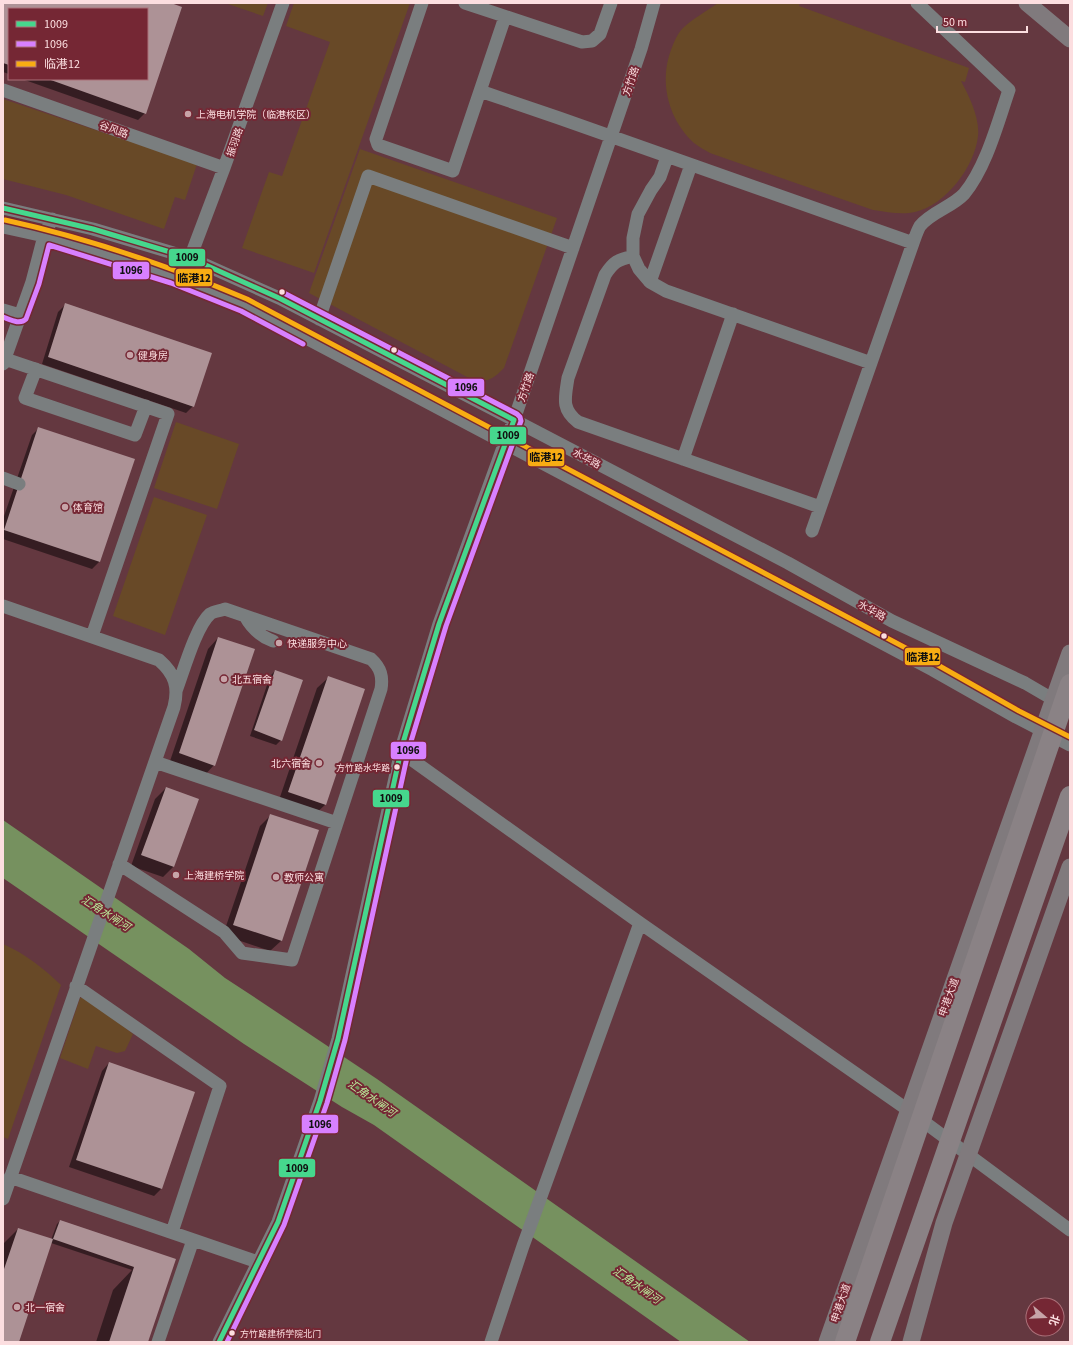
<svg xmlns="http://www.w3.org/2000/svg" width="1073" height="1345" font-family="'Source Sans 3','Noto Sans SC',sans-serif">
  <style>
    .green { fill: #684927 }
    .water { fill: #76915f }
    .shadow { fill: #0007 }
    .building { fill: #ad9296 }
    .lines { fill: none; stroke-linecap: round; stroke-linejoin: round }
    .minor { stroke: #7a7e7f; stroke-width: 13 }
    .major { stroke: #807a7d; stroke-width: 17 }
    .highway-bridge { stroke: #8a8285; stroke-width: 20 }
    .bus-1-casing { stroke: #752734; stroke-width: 8 }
    .bus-2-casing { stroke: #752734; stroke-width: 8 }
    .bus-3-casing { stroke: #752734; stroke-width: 8 }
    .bus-1 { stroke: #46d78d; stroke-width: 5 }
    .bus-2 { stroke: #d880ff; stroke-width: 5 }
    .bus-3 { stroke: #f8ad13; stroke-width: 5 }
    .poi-dot { fill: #c7a4a8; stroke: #752734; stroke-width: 1.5 }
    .bus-dot { fill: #fcdee0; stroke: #752734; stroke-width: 1.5 }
    .labels { text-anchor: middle; stroke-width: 4; stroke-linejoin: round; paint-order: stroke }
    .bus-label { font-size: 9px; fill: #fcdee0; stroke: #752734; text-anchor: end }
    .street-label { font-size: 10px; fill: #fcdee0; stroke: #752734 }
    .poi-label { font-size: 10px; fill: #fcdee0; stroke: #752734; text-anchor: start }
    .water-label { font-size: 11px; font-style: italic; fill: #b9eb9a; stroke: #752734 }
    .line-badge { stroke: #752734; stroke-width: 1.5 }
    .pale-badge-label { font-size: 11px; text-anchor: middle; font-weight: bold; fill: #111 }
  </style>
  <rect width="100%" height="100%" fill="#643840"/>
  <!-- green -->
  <path class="green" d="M225,3H268L263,16Z
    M294,3H410L314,273L242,248L269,172L282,176L330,42L286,26Z
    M718,3H800L799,6L969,68L965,82L961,81C969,96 980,118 978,136C975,166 946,205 915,212C902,215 887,212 873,210L710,153C705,150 699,147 694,143C670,121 660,87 669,56C672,47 676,35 683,28C692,19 707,11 718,3Z
    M3,99L197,164L185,200L175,197L164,229L66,195L3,179Z
    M360,149L557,218L504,368C491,381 487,383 469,378L309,293Z
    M176,422L239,444L217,509L154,488Z
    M154,497L207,515L165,635L113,616Z
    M3,944C26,954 43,968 61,985L8,1139L3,1137Z
    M83,997L87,998L133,1034L125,1051L117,1053L96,1046L88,1069L60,1058L80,998Z"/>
  <!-- water -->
  <path class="water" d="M3,820L189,949L225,978L248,993L377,1079L750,1342H681L374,1125L342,1107L244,1044L3,878Z"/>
  <!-- shadow -->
  <path class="shadow" d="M3,3H168L145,113L138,120L22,79H147V9H9V74L3,72Z
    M65,305L193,406L186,413L42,364L58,312Z
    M39,428L134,460L99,562L92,569L3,539V519L32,435Z
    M218,638L214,765L204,776L169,764L208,649Z
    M275,671L281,740L276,745L250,736L270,676Z
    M328,678L364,690L325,805L314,815L278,803L317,688Z
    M166,788L174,866L163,877L131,866L155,799Z
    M271,815L281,941L270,951L223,935L260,826Z
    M109,1063L161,1189L154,1196L69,1167L102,1071Z
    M60,1221L174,1260L147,1342H96L113,1290L132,1270L51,1243L18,1342H3V1244L18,1229L51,1240L57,1224Z"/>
  <!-- building -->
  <path class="building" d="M3,3H171L182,7L146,114L48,79H147V9H9V65L3,63Z
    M65,303L212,353L194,407L48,357Z
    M38,427L135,459L100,562L4,530Z
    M218,637L255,649L215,766L179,753Z
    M275,670L303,680L282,741L254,730Z
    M328,676L365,689L326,805L288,792Z
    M166,787L199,799L174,867L141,855Z
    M270,814L319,830L282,941L233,925Z
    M109,1062L195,1092L162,1189L76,1160Z
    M60,1220L176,1259L148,1342H109L134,1267L53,1239L19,1342H3V1272L18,1228L53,1239Z"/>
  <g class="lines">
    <!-- minor -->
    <path class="minor" d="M422,3L376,139L378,145L453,171L505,17
      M465,3L582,42L592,41L600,34L611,3
      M3,90L224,168
      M480,91L559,118L913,243L812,531
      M691,165L650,282L666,291L871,363
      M3,208L93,229L190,258L279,298L514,420L788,563L892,621L1025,683L1061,704
      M3,227L44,236L173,276L244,305L933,670L1016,717L1070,745
      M913,243C915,238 917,231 920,226C931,212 952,207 964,194C986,168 998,122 1009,90L917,3
      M633,256C618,260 614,261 605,275L568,378C565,398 561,409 578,422L820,507
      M190,258L224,168L283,3
      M650,282L639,269L633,256V238L638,214L651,190L660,177L667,157
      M3,310L20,315
      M319,319L368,176L573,248
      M5,359L168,414L92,636
      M3,364L32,282L44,236L52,219
      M36,369L25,398L135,435L146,406
      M683,459L733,314
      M3,478L19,484
      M3,606L159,660C175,674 179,687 174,707L3,1199
      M245,616C252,629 260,636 273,641
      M401,752L640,923L908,1110L1070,1230
      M155,762L337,823
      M119,864L224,932L242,953L292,960L381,689C383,677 381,668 371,659L225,609C220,611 214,611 210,614C196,626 183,673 176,691
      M76,986L220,1086L172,1232
      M10,1177L258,1262
      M158,1342L193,1240
      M219,1342L278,1222L320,1101L338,1039L402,746L439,624L505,442L514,420L641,49L654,3
      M491,1342L523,1246L640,923"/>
    <!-- major -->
    <path class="major" d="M1027,3L1070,39
      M827,1342C906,1112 990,883 1070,653
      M911,1342L944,1223L1070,867"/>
    <!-- highway-bridge -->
    <path class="highway-bridge" d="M845,1342L1070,684
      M880,1342L1070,796"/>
    <!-- bus-1 casing -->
    <g class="bus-1-casing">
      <path id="bus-1" d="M3,208L93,229L190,258L279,298L514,420L439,624L402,746L338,1039L320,1101L278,1222L219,1342"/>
    </g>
    <!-- bus-2 casing -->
    <g class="bus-2-casing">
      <path id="bus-2" d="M3,317C11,320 20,325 26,319L39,284L49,245L171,283L241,311L303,344
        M227,1342L284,1225L327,1103L345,1040L409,748L446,626L521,421L520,417L517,414L282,292"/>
    </g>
    <!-- bus-3 casing -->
    <g class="bus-3-casing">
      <path id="bus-3" d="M5,220C88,238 169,266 247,299L936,664L1019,711L1070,737"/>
    </g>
    <!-- bus-1 -->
    <use href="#bus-1" class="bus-1"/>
    <!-- bus-2 -->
    <use href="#bus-2" class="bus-2"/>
    <!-- bus-3 -->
    <use href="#bus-3" class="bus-3"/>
  </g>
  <!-- markers -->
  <g class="poi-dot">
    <circle cx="188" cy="114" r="4"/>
    <circle cx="130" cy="355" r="4"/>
    <circle cx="65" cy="507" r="4"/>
    <circle cx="279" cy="643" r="4"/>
    <circle cx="224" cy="679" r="4"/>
    <circle cx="319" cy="763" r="4"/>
    <circle cx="176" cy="875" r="4"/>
    <circle cx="276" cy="877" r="4"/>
    <circle cx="17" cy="1307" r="4"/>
  </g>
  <g class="bus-dot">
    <circle cx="282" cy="292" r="3.5"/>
    <circle cx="394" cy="350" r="3.5"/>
    <circle cx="884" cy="636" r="3.5"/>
    <circle cx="397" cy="767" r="3.5"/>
    <circle cx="232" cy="1333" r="3.5"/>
  </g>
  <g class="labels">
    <!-- bus labels -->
    <g class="bus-label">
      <text x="390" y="771">方竹路水华路</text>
      <text x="240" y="1337" text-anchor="start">方竹路建桥学院北门</text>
    </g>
    <!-- street labels -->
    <g class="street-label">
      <text transform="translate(630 81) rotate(-71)" y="4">方竹路</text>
      <text transform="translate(114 129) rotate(20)" y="4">谷风路</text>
      <text transform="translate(234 142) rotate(-71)" y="4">振羽路</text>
      <text transform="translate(525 387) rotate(-71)" y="4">方竹路</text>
      <text transform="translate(587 458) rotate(28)" y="4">水华路</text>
      <text transform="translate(872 610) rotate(29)" y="4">水华路</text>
      <text transform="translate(948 997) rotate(-70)" y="4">申港大道</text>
      <text transform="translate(840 1303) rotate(-71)" y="4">申港大道</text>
    </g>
    <!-- poi labels -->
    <g class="poi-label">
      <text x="196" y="118">上海电机学院（临港校区）</text>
      <text x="138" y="359">健身房</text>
      <text x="73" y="511">体育馆</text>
      <text x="287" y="647">快递服务中心</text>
      <text x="232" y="683">北五宿舍</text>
      <text x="311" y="767" text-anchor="end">北六宿舍</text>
      <text x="184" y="879">上海建桥学院</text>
      <text x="284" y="881">教师公寓</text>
      <text x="25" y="1311">北一宿舍</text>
    </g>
    <!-- water labels -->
    <g class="water-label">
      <text transform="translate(106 913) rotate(33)" y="4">汇角水闸河</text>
      <text transform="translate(372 1098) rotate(35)" y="4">汇角水闸河</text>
      <text transform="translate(637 1285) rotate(35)" y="4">汇角水闸河</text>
    </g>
  </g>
  <g class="line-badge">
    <rect x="168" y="248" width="38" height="19" rx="4" fill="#46d78d"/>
    <rect x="112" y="261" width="38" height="19" rx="4" fill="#d880ff"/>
    <rect x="175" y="268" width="38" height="19" rx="4" fill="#f8ad13"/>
    <rect x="447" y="378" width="38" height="19" rx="4" fill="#d880ff"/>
    <rect x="489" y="426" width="38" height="19" rx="4" fill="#46d78d"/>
    <rect x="527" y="448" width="38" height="19" rx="4" fill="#f8ad13"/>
    <rect x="904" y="647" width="37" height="19" rx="4" fill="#f8ad13"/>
    <rect x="390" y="741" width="37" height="19" rx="4" fill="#d880ff"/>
    <rect x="372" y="789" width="38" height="19" rx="4" fill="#46d78d"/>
    <rect x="301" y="1114" width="38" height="20" rx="4" fill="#d880ff"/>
    <rect x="278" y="1158" width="38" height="20" rx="4" fill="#46d78d"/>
  </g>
  <g class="pale-badge-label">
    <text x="187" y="261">1009</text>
    <text x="131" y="274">1096</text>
    <text x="194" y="282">临港12</text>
    <text x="466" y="391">1096</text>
    <text x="508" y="439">1009</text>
    <text x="546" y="461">临港12</text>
    <text x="923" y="661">临港12</text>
    <text x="408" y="754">1096</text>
    <text x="391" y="802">1009</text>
    <text x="320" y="1128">1096</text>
    <text x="297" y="1172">1009</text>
  </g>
  <!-- border -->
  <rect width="1073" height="1345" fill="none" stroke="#fcdee0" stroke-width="8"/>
  <!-- legend -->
  <rect x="8" y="8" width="140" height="72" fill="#752734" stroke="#ab7079"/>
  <rect x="16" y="21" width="20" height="6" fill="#46d78d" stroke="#ab7079"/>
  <text x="44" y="28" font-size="12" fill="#fcdee0">1009</text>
  <rect x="16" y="41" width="20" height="6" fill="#d880ff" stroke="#ab7079"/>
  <text x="44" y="48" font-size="12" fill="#fcdee0">1096</text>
  <rect x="16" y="61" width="20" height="6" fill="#f8ad13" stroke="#ab7079"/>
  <text x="44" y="68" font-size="12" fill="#fcdee0">临港12</text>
  <!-- north arrow -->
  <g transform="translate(1045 1317) rotate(109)"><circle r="19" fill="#752734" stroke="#ab7079"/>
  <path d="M0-3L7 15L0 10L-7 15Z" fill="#c7a4a8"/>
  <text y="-6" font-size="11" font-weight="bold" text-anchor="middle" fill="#fcdee0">北</text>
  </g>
  <!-- scale -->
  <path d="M937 26v6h90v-6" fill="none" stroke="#fcdee0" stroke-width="2"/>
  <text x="943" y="26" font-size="12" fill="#fcdee0" stroke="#752734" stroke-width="3" paint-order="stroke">50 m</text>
</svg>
